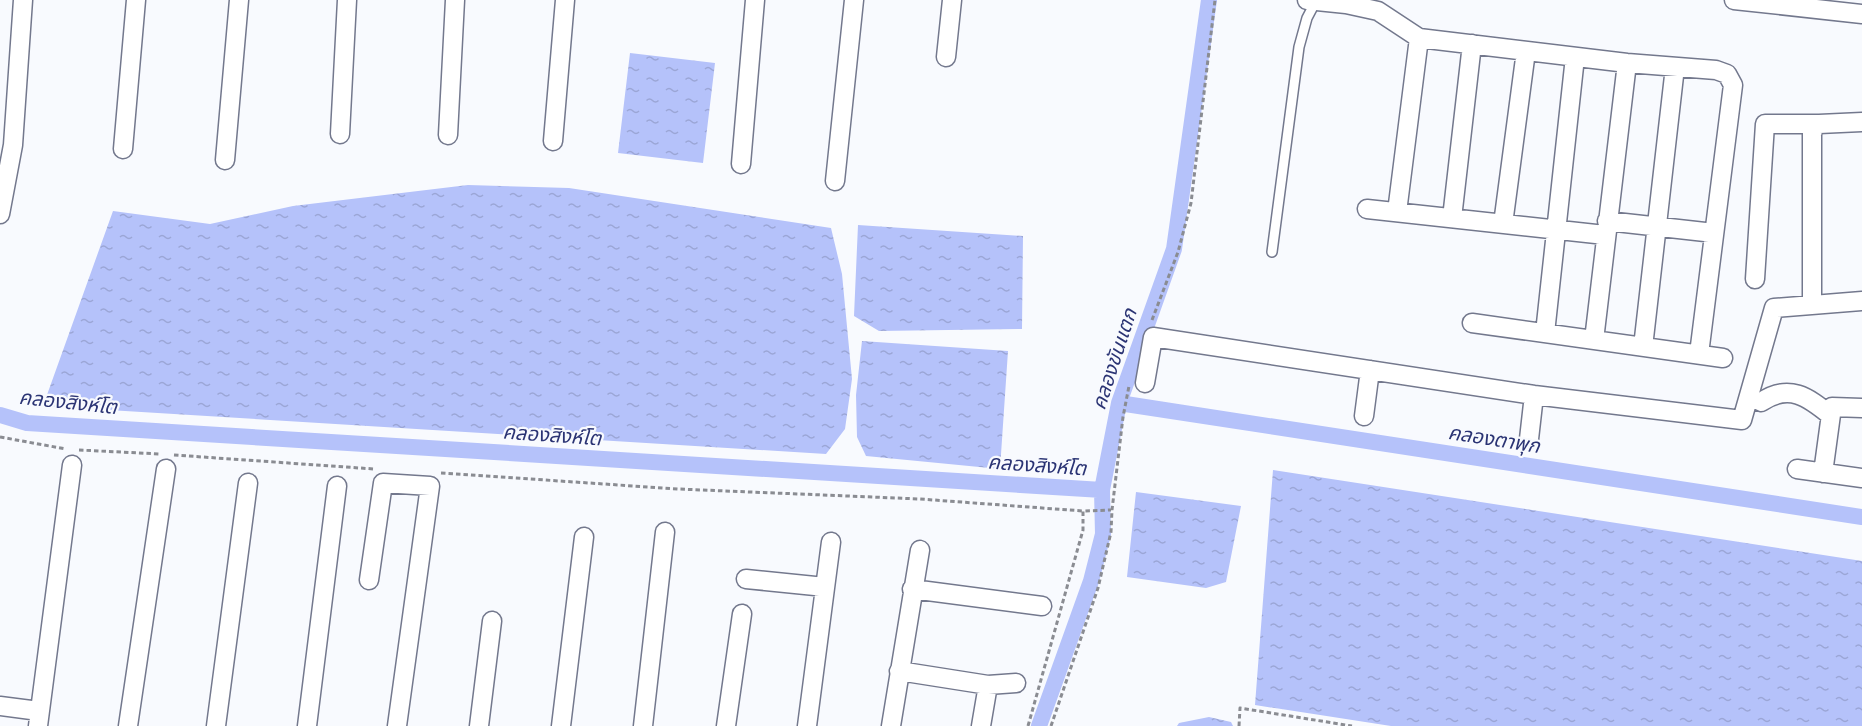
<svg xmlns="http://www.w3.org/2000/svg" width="1862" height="726" font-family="'Noto Sans','Noto Sans Thai',sans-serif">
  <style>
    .water { fill: url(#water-ripples) }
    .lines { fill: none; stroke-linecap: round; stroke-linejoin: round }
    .canal { stroke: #b5c2fa; stroke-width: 16 }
    .service-casing { stroke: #73788d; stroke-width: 12 }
    .minor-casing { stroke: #73788d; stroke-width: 21 }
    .path { stroke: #8a8c92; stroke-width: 3; stroke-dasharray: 4.5 3; stroke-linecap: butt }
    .service { stroke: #fff; stroke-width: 9 }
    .minor { stroke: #fff; stroke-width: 18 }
    .labels { text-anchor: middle; stroke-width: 4.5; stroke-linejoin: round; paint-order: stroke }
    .water-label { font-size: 20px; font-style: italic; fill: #2b3474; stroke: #f8fafe }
  </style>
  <defs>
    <pattern id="water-ripples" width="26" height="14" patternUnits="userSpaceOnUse" patternTransform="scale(1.5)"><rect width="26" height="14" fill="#b5c2fa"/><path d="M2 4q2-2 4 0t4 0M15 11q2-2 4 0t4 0" fill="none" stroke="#9ba6d6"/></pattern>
  </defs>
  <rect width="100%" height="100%" fill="#f8fafe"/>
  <!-- water -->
  <path class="water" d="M630,53L715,63L703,163L618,153Z
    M468,185L569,188L831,228L842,274L852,379L845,429L826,454L43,406L113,211L210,224L293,206Z
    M858,225L1023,236L1022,329L879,331L854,316Z
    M862,341L1008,351L1000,469L866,456L857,437L856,395Z
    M1273,470L1862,561V726H1391L1255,705Z
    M1136,492L1241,506L1226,582L1206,588L1127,577Z
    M1209,717L1231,722L1233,726H1177L1179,723Z"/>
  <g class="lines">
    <!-- canal -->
    <path class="canal" d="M1119,403L1862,517
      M0,415L27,423L1102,490
      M1039,726L1091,581L1103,534L1102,490L1119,403L1174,249L1209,0"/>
    <!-- service casing -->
    <g class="service-casing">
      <path id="service" d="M1272,252L1299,47L1307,18L1316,1"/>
    </g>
    <!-- minor casing -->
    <g class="minor-casing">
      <path id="minor" d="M1307,0L1346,4L1378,11L1419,38L1627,63L1716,70L1727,74L1733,85L1699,354
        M1734,0L1862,14
        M946,57L952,0
        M340,134L347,0
        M448,135L455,0
        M553,141L565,0
        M123,149L136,0
        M225,160L239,0
        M741,164L755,0
        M835,181L854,0
        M1367,209L1605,235
        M1397,212L1419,38
        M0,214L13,145L23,0
        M1452,218L1472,44
        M1607,221L1714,233
        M1503,224L1526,51
        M1755,279L1765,124H1819
        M1812,305V134L1814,127L1819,124L1862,122
        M1472,323L1723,358
        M1545,333L1575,57
        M1594,340L1627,63
        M1643,347L1675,67
        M1145,383L1153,337L1534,395L1742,420L1774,308L1862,301
        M1761,402C1789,383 1808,397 1830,415
        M1364,416L1370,370
        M1529,439L1534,395
        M1797,469L1862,478
        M1823,473L1832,407L1862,408
        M746,579L825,587
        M369,580L383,483L430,486L397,726
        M912,589L1042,606
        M899,671L988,685L1016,683
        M0,706L39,711
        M38,726L72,465
        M128,726L166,469
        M216,726L248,483
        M307,726L337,486
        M479,726L492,621
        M561,726L584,537
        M643,726L665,532
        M726,726L742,614
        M807,726L831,542
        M891,726L920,550
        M981,726L988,685"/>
    </g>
    <!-- path -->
    <path class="path" d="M1152,320L1178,252L1191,203L1215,0
      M0,437L66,449
      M79,450L159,454
      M174,455L374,469
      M441,473L678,489L920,499L1083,511
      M1028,726L1083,530V511L1111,510
      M1051,726L1098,588L1111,532L1112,510L1123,417L1129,386
      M1239,726L1240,708L1352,726"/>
    <!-- service -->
    <use href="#service" class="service"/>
    <!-- minor -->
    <use href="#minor" class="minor"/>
  </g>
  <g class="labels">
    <!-- water labels -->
    <g class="water-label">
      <text transform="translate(1114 359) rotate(-72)" y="7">คลองขันแตก</text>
      <text transform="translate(68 402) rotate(6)" y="7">คลองสิงห์โต</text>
      <text transform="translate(552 435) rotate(4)" y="7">คลองสิงห์โต</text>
      <text transform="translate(1494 439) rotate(9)" y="7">คลองตาพุก</text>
      <text transform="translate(1037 465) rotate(4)" y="7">คลองสิงห์โต</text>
    </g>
  </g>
</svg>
